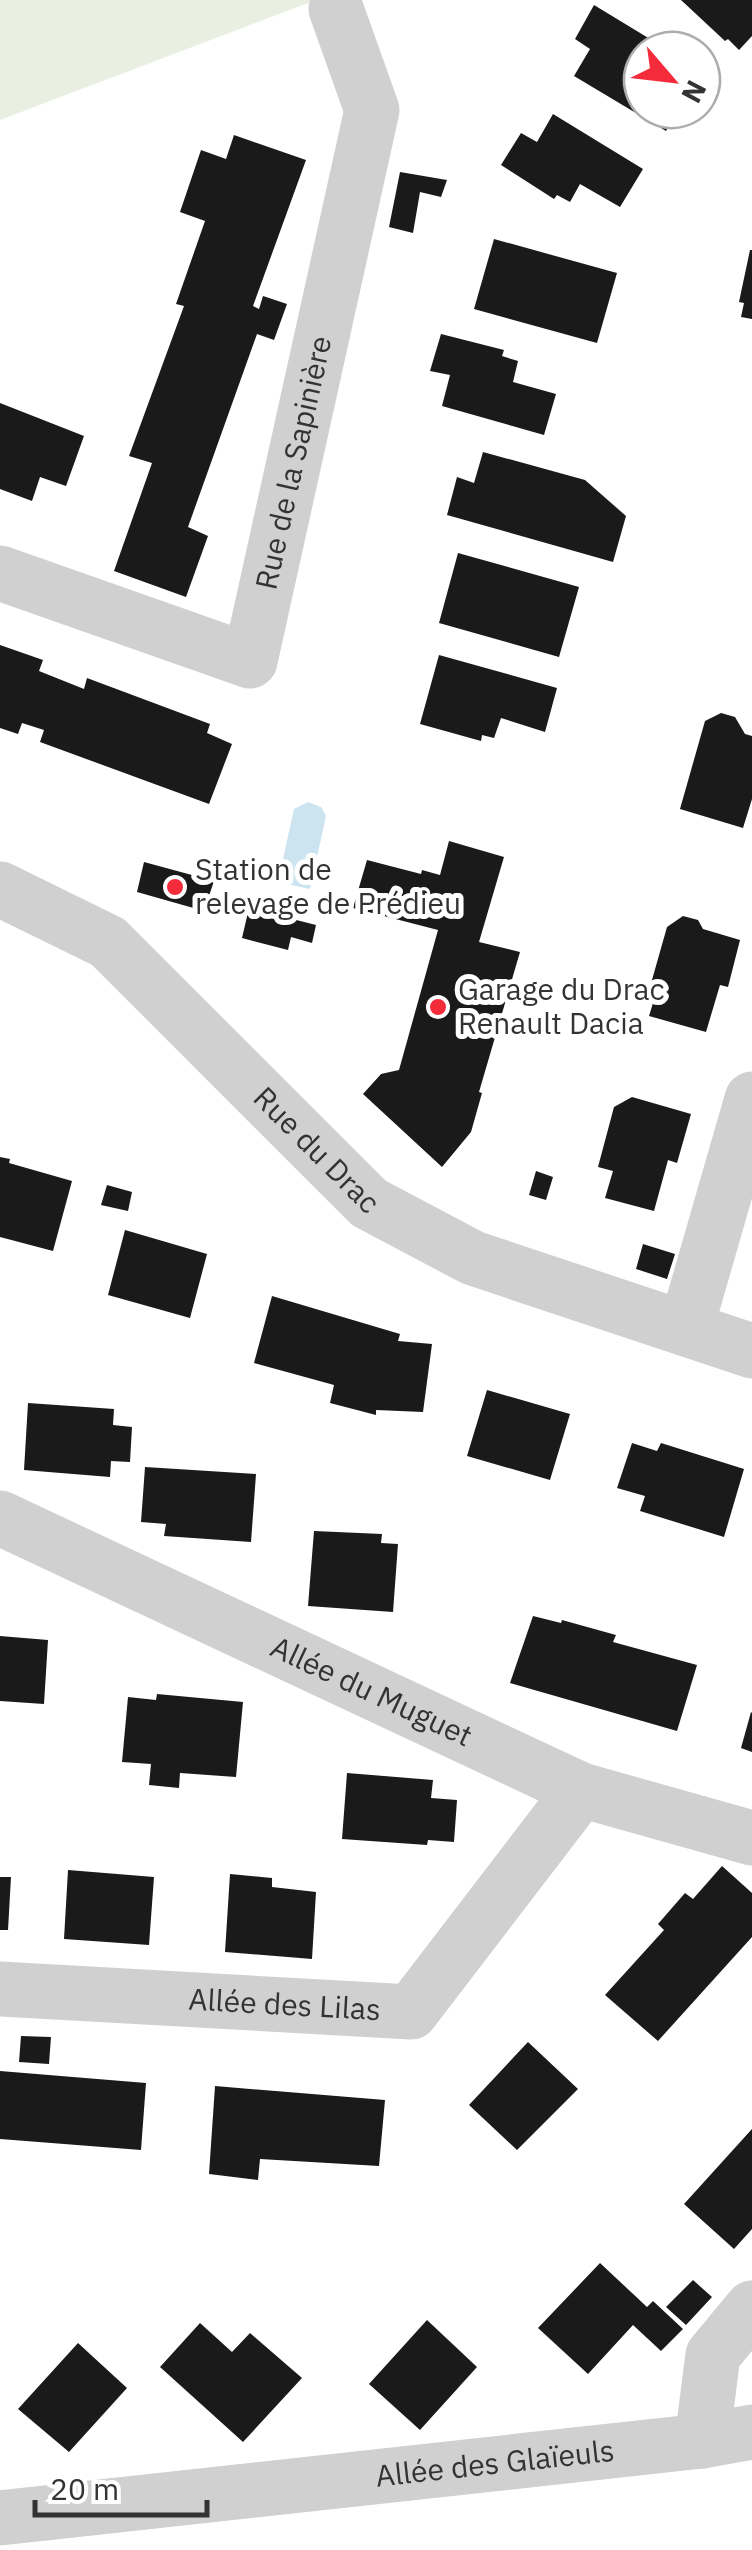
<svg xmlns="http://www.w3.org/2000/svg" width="752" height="2550" font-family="'IBM Plex Sans',sans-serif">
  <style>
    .green { fill: #e9f0e1 }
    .water { fill: #cce3f0 }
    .building { fill: #1a1a1a }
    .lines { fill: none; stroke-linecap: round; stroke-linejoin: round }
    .minor { stroke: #d0d0d0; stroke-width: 55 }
    .tertiary { stroke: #d0d0d0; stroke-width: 55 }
    .poi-dot { fill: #f32b3b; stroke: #fff; stroke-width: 4 }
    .labels { text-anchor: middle; stroke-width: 10; stroke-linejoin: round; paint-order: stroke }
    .street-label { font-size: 30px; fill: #333; stroke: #fff }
    .poi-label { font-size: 30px; fill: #333; stroke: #fff; text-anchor: start }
  </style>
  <rect width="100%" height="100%" fill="#fff"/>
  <!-- green -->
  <path class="green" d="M0,0H316L0,120Z"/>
  <!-- water -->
  <path class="water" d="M308,802L321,807L326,816L310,889L278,882L294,809Z"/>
  <!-- building -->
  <path class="building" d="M681,0H752V36L739,50L728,39L725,41Z
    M594,5L650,39L647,43L659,50H642V110H679L666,131L574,76L590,49L575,39Z
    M553,114L643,169L620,207L580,184L570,202L557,195L554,199L501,165L521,133L537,142Z
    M234,135L306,160L253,306L259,309L263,296L287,304L274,340L257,334L188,527L208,536L186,597L114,571L152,463L129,456L184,306L176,304L205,221L180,212L201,150L226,159Z
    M400,172L447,180L441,197L420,192L413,233L389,227Z
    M494,239L617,273L597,343L474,309Z
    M750,250H752V319L741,317L744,303L739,302Z
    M441,334L504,350L502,356L518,361L513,382L556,394L544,435L442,406L450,375L430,371Z
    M0,403L84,436L66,486L40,477L32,501L0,489Z
    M483,452L585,480L626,516L613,562L447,515L457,477L474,483Z
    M458,553L579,587L559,657L439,623Z
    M0,645L43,660L39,671L84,689L87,678L210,724L207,733L232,744L209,804L40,742L44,730L22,723L18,734L0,728Z
    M439,655L557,688L545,732L501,718L494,738L482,735L481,741L420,724Z
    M721,713L735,717L745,734L752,736V799L743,828L680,809L705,721Z
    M449,841L504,857L479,942L520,952L479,1092L482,1093L471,1132L442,1167L363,1094L381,1074L399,1070L438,930L353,908L367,860L421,874L422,870L440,875Z
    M144,862L214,881L204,911L137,892Z
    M249,908L316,925L312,943L291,937L288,950L242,938Z
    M683,916L698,920L703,929L740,940L728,987L720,985L706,1032L649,1016L657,990L650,987L667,927Z
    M632,1097L691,1114L677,1163L668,1160L654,1211L605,1198L613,1171L598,1167L614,1107Z
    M0,1157L10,1159L9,1163L72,1181L53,1251L0,1237Z
    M536,1171L553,1177L546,1200L529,1195Z
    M107,1185L132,1192L128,1211L101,1205Z
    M125,1230L207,1254L190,1318L108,1295Z
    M643,1244L675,1254L667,1279L636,1269Z
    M272,1296L400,1334L398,1341L432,1344L423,1412L376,1410V1415L330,1403L334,1385L254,1363Z
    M487,1390L570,1414L550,1480L467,1456Z
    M28,1403L114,1409L113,1425L132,1427L130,1462L111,1461L110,1477L24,1470Z
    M632,1443L657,1451L661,1443L744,1469L724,1537L640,1511L645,1496L617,1488Z
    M145,1467L256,1474L251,1542L164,1536L166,1524L141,1522Z
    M314,1531L382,1534L381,1543L398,1544L393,1612L308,1606Z
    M533,1616L561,1623L562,1620L616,1635L613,1642L697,1665L677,1731L510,1683Z
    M0,1636L48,1640L44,1704L0,1701Z
    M157,1694L243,1702L236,1777L180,1773L179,1788L149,1785L151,1764L122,1762L128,1697L156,1700Z
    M751,1712L752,1713V1752L741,1748Z
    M347,1773L433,1780L431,1798L457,1800L454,1842L428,1840L427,1845L342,1839Z
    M722,1866L752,1893V1937L658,2041L605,1995L664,1930L658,1924L685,1893L693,1899Z
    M68,1870L154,1877L149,1945L64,1939Z
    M230,1874L272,1878V1887L316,1892L312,1959L225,1952Z
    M0,1877H11L8,1930H0Z
    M21,2036L51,2037L49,2064L19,2062Z
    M528,2042L578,2089L517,2150L469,2105Z
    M0,2071L146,2083L141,2150L0,2139Z
    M215,2086L385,2100L379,2166L260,2159L258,2180L209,2174Z
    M752,2129V2229L734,2249L684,2204Z
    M600,2263L647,2307L653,2301L683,2329L661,2351L633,2325L588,2374L538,2328Z
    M693,2280L712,2297L686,2325L666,2307Z
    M427,2320L477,2367L420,2430L369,2384Z
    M200,2323L232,2352L250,2333L302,2378L243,2442L160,2367Z
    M78,2343L127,2388L69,2452L18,2409Z"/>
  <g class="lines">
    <!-- minor -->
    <g class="minor">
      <path id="s1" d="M0,573L250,661L372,110L336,9"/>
      <path d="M686,1328L752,1099"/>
      <path id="s2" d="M0,1518L581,1790L752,1838"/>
      <path id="s3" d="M0,1989L411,2012L581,1790"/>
      <path d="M702,2441L713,2355L752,2308"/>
      <path id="s4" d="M0,2518L702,2441L752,2432"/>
    </g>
    <!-- tertiary -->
    <path class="tertiary" id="s5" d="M0,889L108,942L369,1203L473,1258L752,1351"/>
  </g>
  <!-- markers -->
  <g class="poi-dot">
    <circle cx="175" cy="887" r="10"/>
    <circle cx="438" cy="1007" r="10"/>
  </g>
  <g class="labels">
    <!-- street labels -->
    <g class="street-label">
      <text dy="10" stroke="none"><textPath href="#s1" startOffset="468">Rue de la Sapinière</textPath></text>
      <text dy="10" stroke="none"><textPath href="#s5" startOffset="415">Rue du Drac</textPath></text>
      <text dy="10" stroke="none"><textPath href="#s2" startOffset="410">Allée du Muguet</textPath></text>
      <text dy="10" stroke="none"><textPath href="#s3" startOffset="285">Allée des Lilas</textPath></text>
      <text dy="10" stroke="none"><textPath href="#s4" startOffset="498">Allée des Glaïeuls</textPath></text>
    </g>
    <!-- poi labels -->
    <g class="poi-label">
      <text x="195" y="880">Station de<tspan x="195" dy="34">relevage de Prédieu</tspan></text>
      <text x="458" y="1000">Garage du Drac<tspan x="458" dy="34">Renault Dacia</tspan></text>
    </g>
  </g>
  <!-- north arrow -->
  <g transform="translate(672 80) rotate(118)"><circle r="48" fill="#ffffff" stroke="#adadad" stroke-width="2.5"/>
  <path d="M0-8L18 38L0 25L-18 38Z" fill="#f32b3b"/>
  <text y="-15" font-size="28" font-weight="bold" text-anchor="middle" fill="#333333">N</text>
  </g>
  <!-- scale -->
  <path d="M35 2500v15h172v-15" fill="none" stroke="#333333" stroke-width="5"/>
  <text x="50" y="2500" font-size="30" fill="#333333" stroke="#ffffff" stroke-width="8" paint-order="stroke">20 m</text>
</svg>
